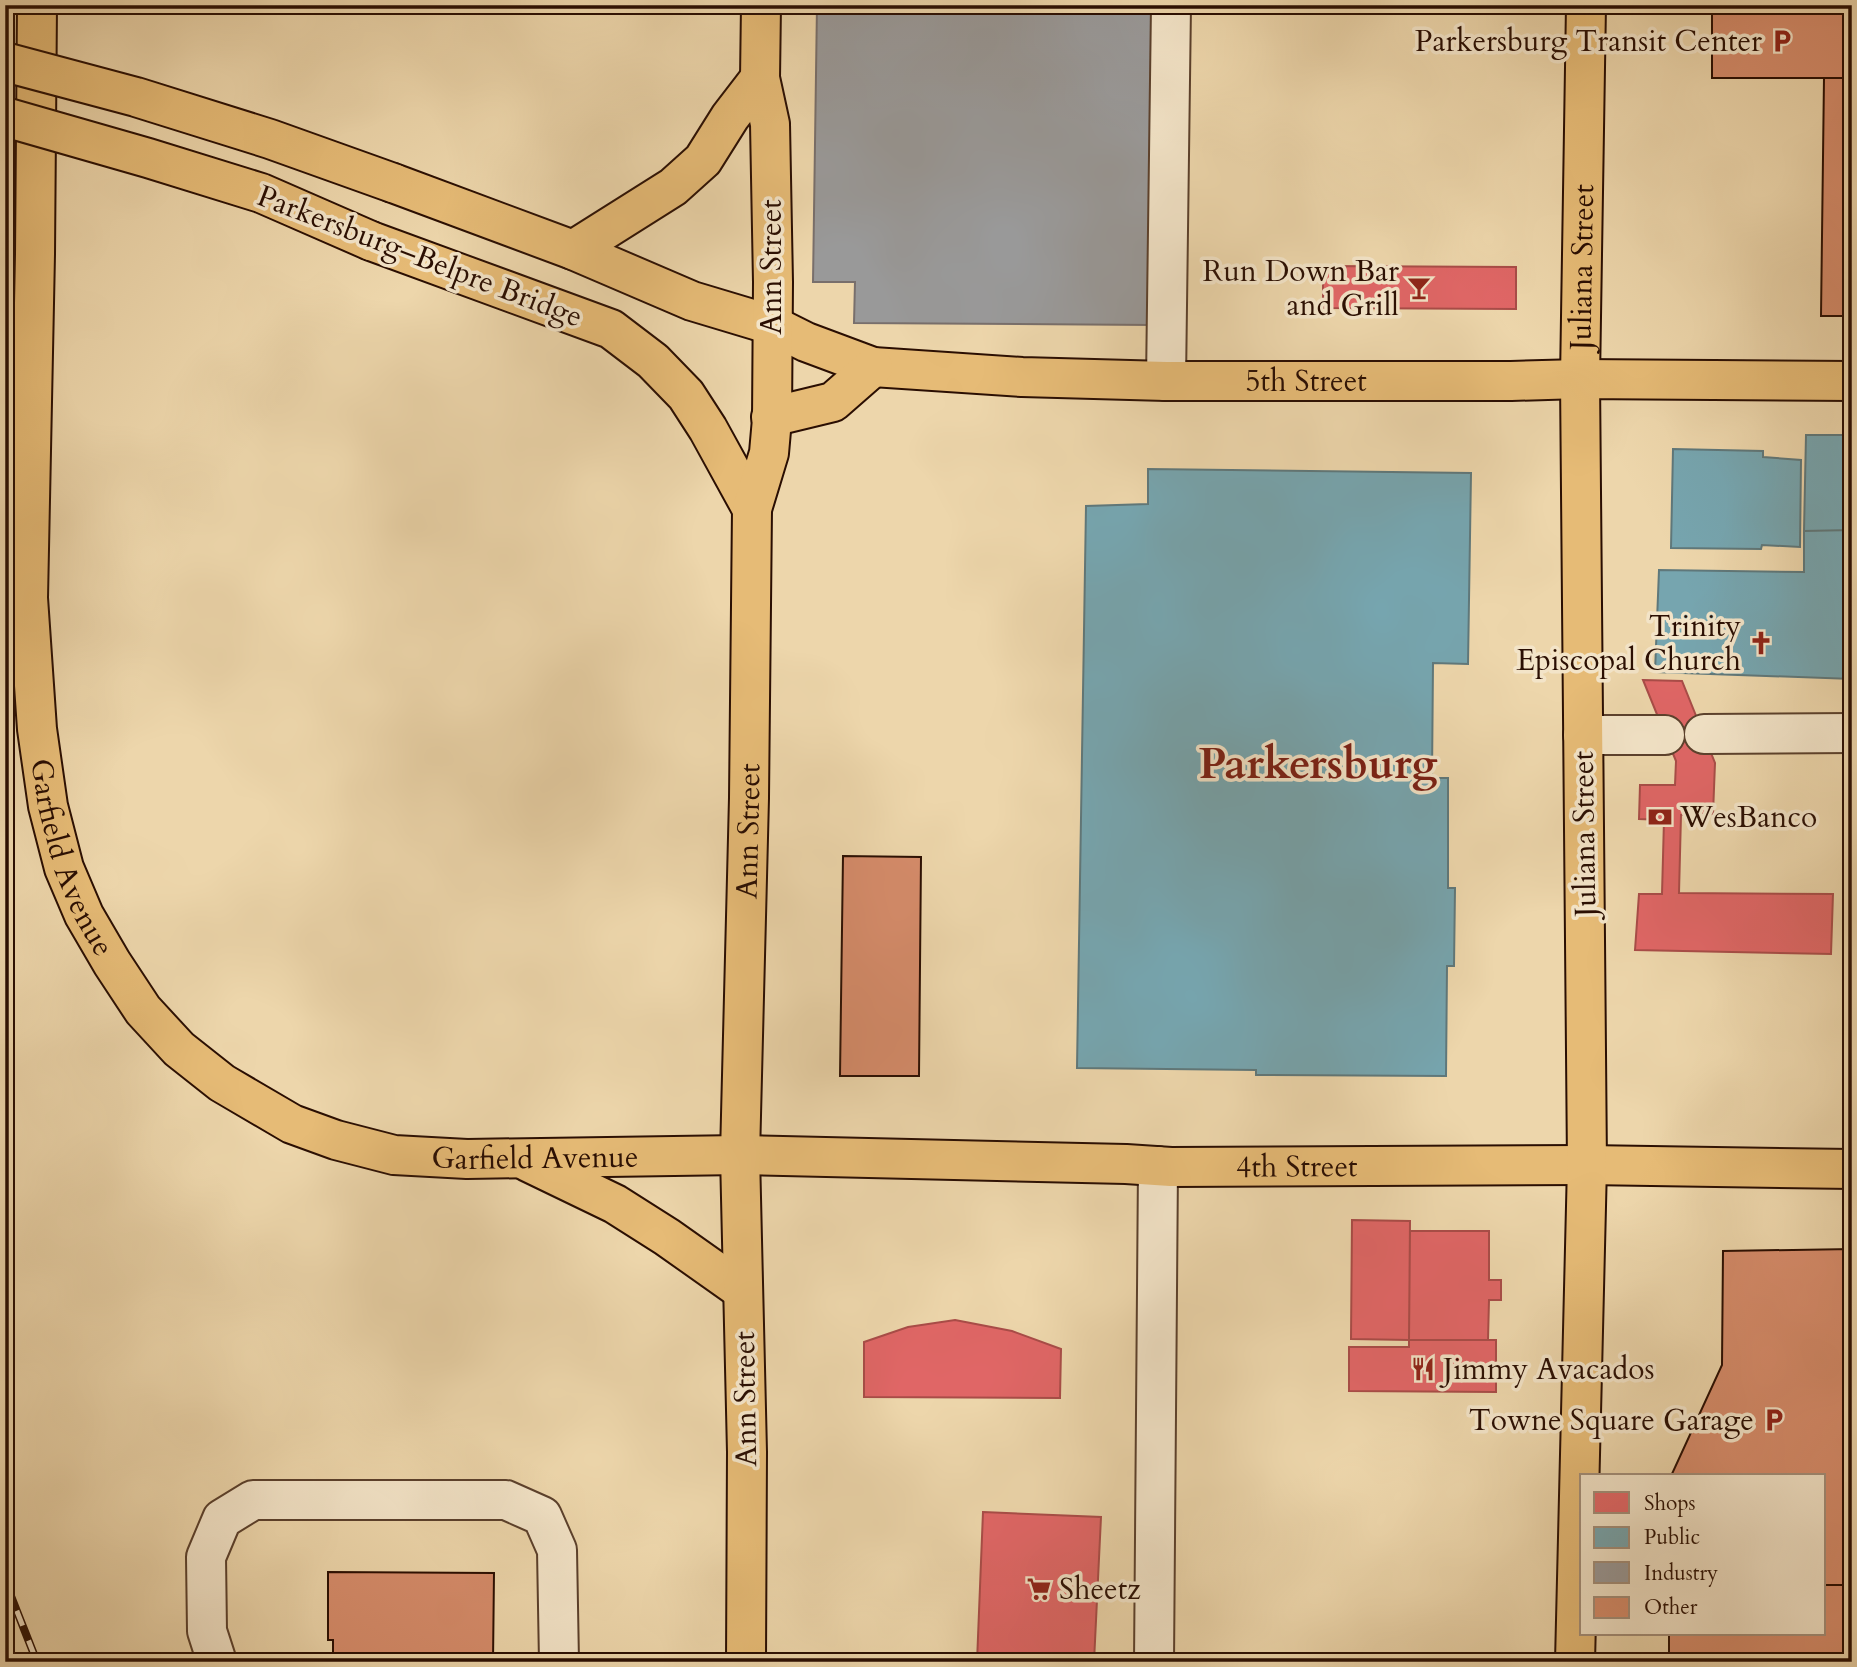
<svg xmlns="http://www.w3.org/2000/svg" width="1857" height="1667" font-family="Cardo,serif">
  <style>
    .shops { fill: #e06666; stroke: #a94c48; stroke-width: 2 }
    .public { fill: #76a5af; stroke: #5f787b; stroke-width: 2 }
    .industry { fill: #999; stroke: #786f6c; stroke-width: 2 }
    .building { fill: #d68c6b; stroke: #2a0e02; stroke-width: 2 }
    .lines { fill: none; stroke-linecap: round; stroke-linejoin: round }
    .minor-casing { stroke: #5b402c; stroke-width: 42 }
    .major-casing { stroke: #2a0e02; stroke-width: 42 }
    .minor { stroke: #f3e4c8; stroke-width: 38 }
    .major { stroke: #e6bb76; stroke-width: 38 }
    .rail-casing { stroke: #2a0e02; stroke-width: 8 }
    .rail { stroke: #f3e4c8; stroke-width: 5; stroke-dasharray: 16; stroke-linecap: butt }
    .major-bridge-casing { stroke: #2a0e02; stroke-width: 42; stroke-linecap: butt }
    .major-bridge { stroke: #e6bb76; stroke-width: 38 }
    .labels { text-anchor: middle; stroke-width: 7; stroke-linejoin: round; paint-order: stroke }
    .poi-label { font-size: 30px; fill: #2a0e02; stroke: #f3e4c8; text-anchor: end }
    .street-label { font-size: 30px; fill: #2a0e02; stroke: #f3e4c8 }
    .town-label { font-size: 44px; font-weight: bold; fill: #7a1f14; stroke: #f3e4c8 }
  </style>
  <rect width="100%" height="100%" fill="#edd6ab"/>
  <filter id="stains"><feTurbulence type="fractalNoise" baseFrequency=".00286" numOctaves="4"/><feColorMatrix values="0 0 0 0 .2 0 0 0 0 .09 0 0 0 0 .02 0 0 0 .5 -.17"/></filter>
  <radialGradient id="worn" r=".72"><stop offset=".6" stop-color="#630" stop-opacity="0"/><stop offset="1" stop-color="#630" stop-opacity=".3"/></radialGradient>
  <!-- shops -->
  <path class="shops" d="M1323,266L1516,267V309L1323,308Z
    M1643,680L1682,681L1715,763L1713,814L1681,815L1679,893L1833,894L1831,954L1635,950L1639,894H1662L1664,820L1639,819L1640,785H1675L1676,761Z
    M1352,1220L1410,1221L1409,1340L1351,1339Z
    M1410,1231H1489V1280H1501V1300H1489L1488,1340H1409Z
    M955,1320L1012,1331L1061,1349L1060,1398L864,1397V1342L908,1327Z
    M1409,1340H1496V1392L1349,1391V1347H1409Z
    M983,1512L1101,1517L1094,1662H977Z"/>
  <!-- public -->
  <path class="public" d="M1806,435H1852V530L1804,531Z
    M1673,449L1763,451V457L1801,460L1800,547L1762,545L1761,549L1671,548Z
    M1148,469L1471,473L1468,664L1433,663L1432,778H1448V888H1455L1454,966H1447L1446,1076L1256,1075V1070L1077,1068L1086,506L1148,504Z
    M1852,530V679L1655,672L1659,570L1804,572V531Z"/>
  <!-- industry -->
  <path class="industry" d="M817,5H1156L1153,325L854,323L855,282H813Z"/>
  <!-- building -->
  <path class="building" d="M1712,5H1852V78H1712Z
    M1824,78H1852V316H1821Z
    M843,856L921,857L919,1076H840Z
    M1852,1249V1585H1824V1476H1671L1722,1365L1723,1251Z
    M328,1572L494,1573L493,1662H333V1640H328Z
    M1824,1585H1852V1662H1669V1634H1824Z"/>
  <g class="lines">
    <!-- minor casing -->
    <g class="minor-casing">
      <path id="minor" d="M1166,381L1171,5
        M1704,734L1852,733
        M1583,735H1665
        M217,1662L207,1631L206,1557L222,1519L253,1500H506L542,1516L557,1550L559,1662
        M1154,1662L1158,1166"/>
    </g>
    <!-- major casing -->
    <g class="major-casing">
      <g id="major">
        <path id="s1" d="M37,5L35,254L28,598L37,729L48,806L64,868L84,915L112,963L143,1010L179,1049L222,1083L292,1124L336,1140L394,1155L467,1159L740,1155L1126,1164L1171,1167L1587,1165L1852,1169"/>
        <path id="s2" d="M393,183L573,250L692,301L772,325L806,342L873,367L1022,377L1166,381H1511L1580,379L1852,381"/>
        <path d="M371,241L611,329L653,361L686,395L708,429L752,509"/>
        <path d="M573,250L673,187L703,160L730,117L760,78"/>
        <path d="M771,417L833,402L873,367"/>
        <path d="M528,1162L615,1204L667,1237L742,1290"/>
        <path id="s3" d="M746,1662L747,1452L740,1155L749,798L752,509L769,453L772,419L773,282L770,124L760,78L761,5"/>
        <path id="s4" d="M1575,1662L1587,1165L1580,379L1586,5"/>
      </g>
    </g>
    <!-- minor -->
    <use href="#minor" class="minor"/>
    <!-- major -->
    <use href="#major" class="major"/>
    <!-- rail casing -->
    <g class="rail-casing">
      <path id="rail" d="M5,1581L37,1662"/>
    </g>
    <!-- rail -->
    <use href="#rail" class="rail"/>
    <!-- major-bridge casing -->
    <g class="major-bridge-casing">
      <path id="major-bridge" d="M5,62L136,97L270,139L393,183
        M5,117L148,158L261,193L371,241"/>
    </g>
    <!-- major-bridge -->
    <use href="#major-bridge" class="major-bridge"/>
  </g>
  <!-- icons -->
  <defs>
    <g id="parking-bare" transform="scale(1.89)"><path d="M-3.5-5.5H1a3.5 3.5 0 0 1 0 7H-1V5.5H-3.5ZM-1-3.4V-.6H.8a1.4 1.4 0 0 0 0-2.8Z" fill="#8f2418" stroke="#f3e4c8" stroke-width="2.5" paint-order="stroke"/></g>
    <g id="bar-bare" transform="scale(1.89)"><path d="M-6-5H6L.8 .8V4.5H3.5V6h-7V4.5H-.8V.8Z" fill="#8f2418" stroke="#f3e4c8" stroke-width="2.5" paint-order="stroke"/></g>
    <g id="church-bare" transform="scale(1.89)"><path d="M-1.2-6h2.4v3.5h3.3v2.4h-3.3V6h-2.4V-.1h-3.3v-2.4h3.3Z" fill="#8f2418" stroke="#f3e4c8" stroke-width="2.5" paint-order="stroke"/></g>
    <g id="bank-bare" transform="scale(1.89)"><path d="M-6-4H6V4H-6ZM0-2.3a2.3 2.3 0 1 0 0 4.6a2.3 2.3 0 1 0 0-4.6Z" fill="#8f2418" stroke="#f3e4c8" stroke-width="2.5" paint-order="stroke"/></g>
    <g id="restaurant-bare" transform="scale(1.89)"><path d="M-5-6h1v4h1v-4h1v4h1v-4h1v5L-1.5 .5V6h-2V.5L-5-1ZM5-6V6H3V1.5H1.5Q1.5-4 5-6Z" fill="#8f2418" stroke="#f3e4c8" stroke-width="2.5" paint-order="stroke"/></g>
    <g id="supermarket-bare" transform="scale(1.89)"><path d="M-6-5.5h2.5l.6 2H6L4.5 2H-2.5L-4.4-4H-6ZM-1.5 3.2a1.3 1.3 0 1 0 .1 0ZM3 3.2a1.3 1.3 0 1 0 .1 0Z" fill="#8f2418" stroke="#f3e4c8" stroke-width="2.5" paint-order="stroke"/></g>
  </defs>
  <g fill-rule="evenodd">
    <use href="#parking-bare" x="1782" y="41"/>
    <use href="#bar-bare" x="1419" y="288"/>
    <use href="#church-bare" x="1761" y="643"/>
    <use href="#bank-bare" x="1660" y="817"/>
    <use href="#restaurant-bare" x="1423" y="1369"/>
    <use href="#parking-bare" x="1774" y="1420"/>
    <use href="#supermarket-bare" x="1039" y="1589"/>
  </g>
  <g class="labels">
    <!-- poi labels -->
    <g class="poi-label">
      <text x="1762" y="51">Parkersburg Transit Center</text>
      <text x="1399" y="281">Run Down Bar<tspan x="1399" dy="34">and Grill</tspan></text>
      <text x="1741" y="636">Trinity<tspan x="1741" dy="34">Episcopal Church</tspan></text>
      <text x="1680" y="827" text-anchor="start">WesBanco</text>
      <text x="1443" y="1379" text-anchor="start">Jimmy Avacados</text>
      <text x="1754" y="1430">Towne Square Garage</text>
      <text x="1059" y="1599" text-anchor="start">Sheetz</text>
    </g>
    <!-- street labels -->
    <g class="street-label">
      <text transform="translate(420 256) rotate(21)" y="10">Parkersburg–Belpre Bridge</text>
      <text transform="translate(771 267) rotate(-90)" y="10">Ann Street</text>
      <text dy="10" stroke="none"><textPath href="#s4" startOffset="1395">Juliana Street</textPath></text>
      <text dy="10" stroke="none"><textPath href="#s2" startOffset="948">5th Street</textPath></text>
      <text dy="10" stroke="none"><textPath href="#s3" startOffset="831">Ann Street</textPath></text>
      <text transform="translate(1584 834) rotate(-91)" y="10">Juliana Street</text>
      <text dy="10" stroke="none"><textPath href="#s1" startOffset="858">Garfield Avenue</textPath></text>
      <text dy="10" stroke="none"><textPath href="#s1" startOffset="1466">Garfield Avenue</textPath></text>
      <text dy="10" stroke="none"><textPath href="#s1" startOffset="2228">4th Street</textPath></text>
      <text transform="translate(745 1399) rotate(-91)" y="10">Ann Street</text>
    </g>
    <!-- town labels -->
    <g class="town-label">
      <text x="1318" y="778">Parkersburg</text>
    </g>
  </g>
  <!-- margin -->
  <rect width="1857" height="1667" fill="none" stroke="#edd6ab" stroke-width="28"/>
  <rect x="7" y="7" width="1843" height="1653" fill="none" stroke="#2a0e02" stroke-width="3.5"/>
  <rect x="14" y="14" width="1829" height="1639" fill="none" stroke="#2a0e02" stroke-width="2"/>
  <!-- legend -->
  <rect x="1580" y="1474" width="245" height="161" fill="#f3e4c8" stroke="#a38e79" stroke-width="2"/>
  <rect x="1594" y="1492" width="35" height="21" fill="#e06666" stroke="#a38e79" stroke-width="2"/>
  <text x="1644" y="1510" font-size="21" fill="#2a0e02">Shops</text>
  <rect x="1594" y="1527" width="35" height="21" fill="#76a5af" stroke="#a38e79" stroke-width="2"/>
  <text x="1644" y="1544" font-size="21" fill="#2a0e02">Public</text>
  <rect x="1594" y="1562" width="35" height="21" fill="#999999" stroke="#a38e79" stroke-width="2"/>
  <text x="1644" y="1580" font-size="21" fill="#2a0e02">Industry</text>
  <rect x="1594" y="1597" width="35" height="21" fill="#d68c6b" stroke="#a38e79" stroke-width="2"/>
  <text x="1644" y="1614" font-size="21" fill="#2a0e02">Other</text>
  <rect width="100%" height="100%" filter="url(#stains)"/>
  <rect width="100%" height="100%" fill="url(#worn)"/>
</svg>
